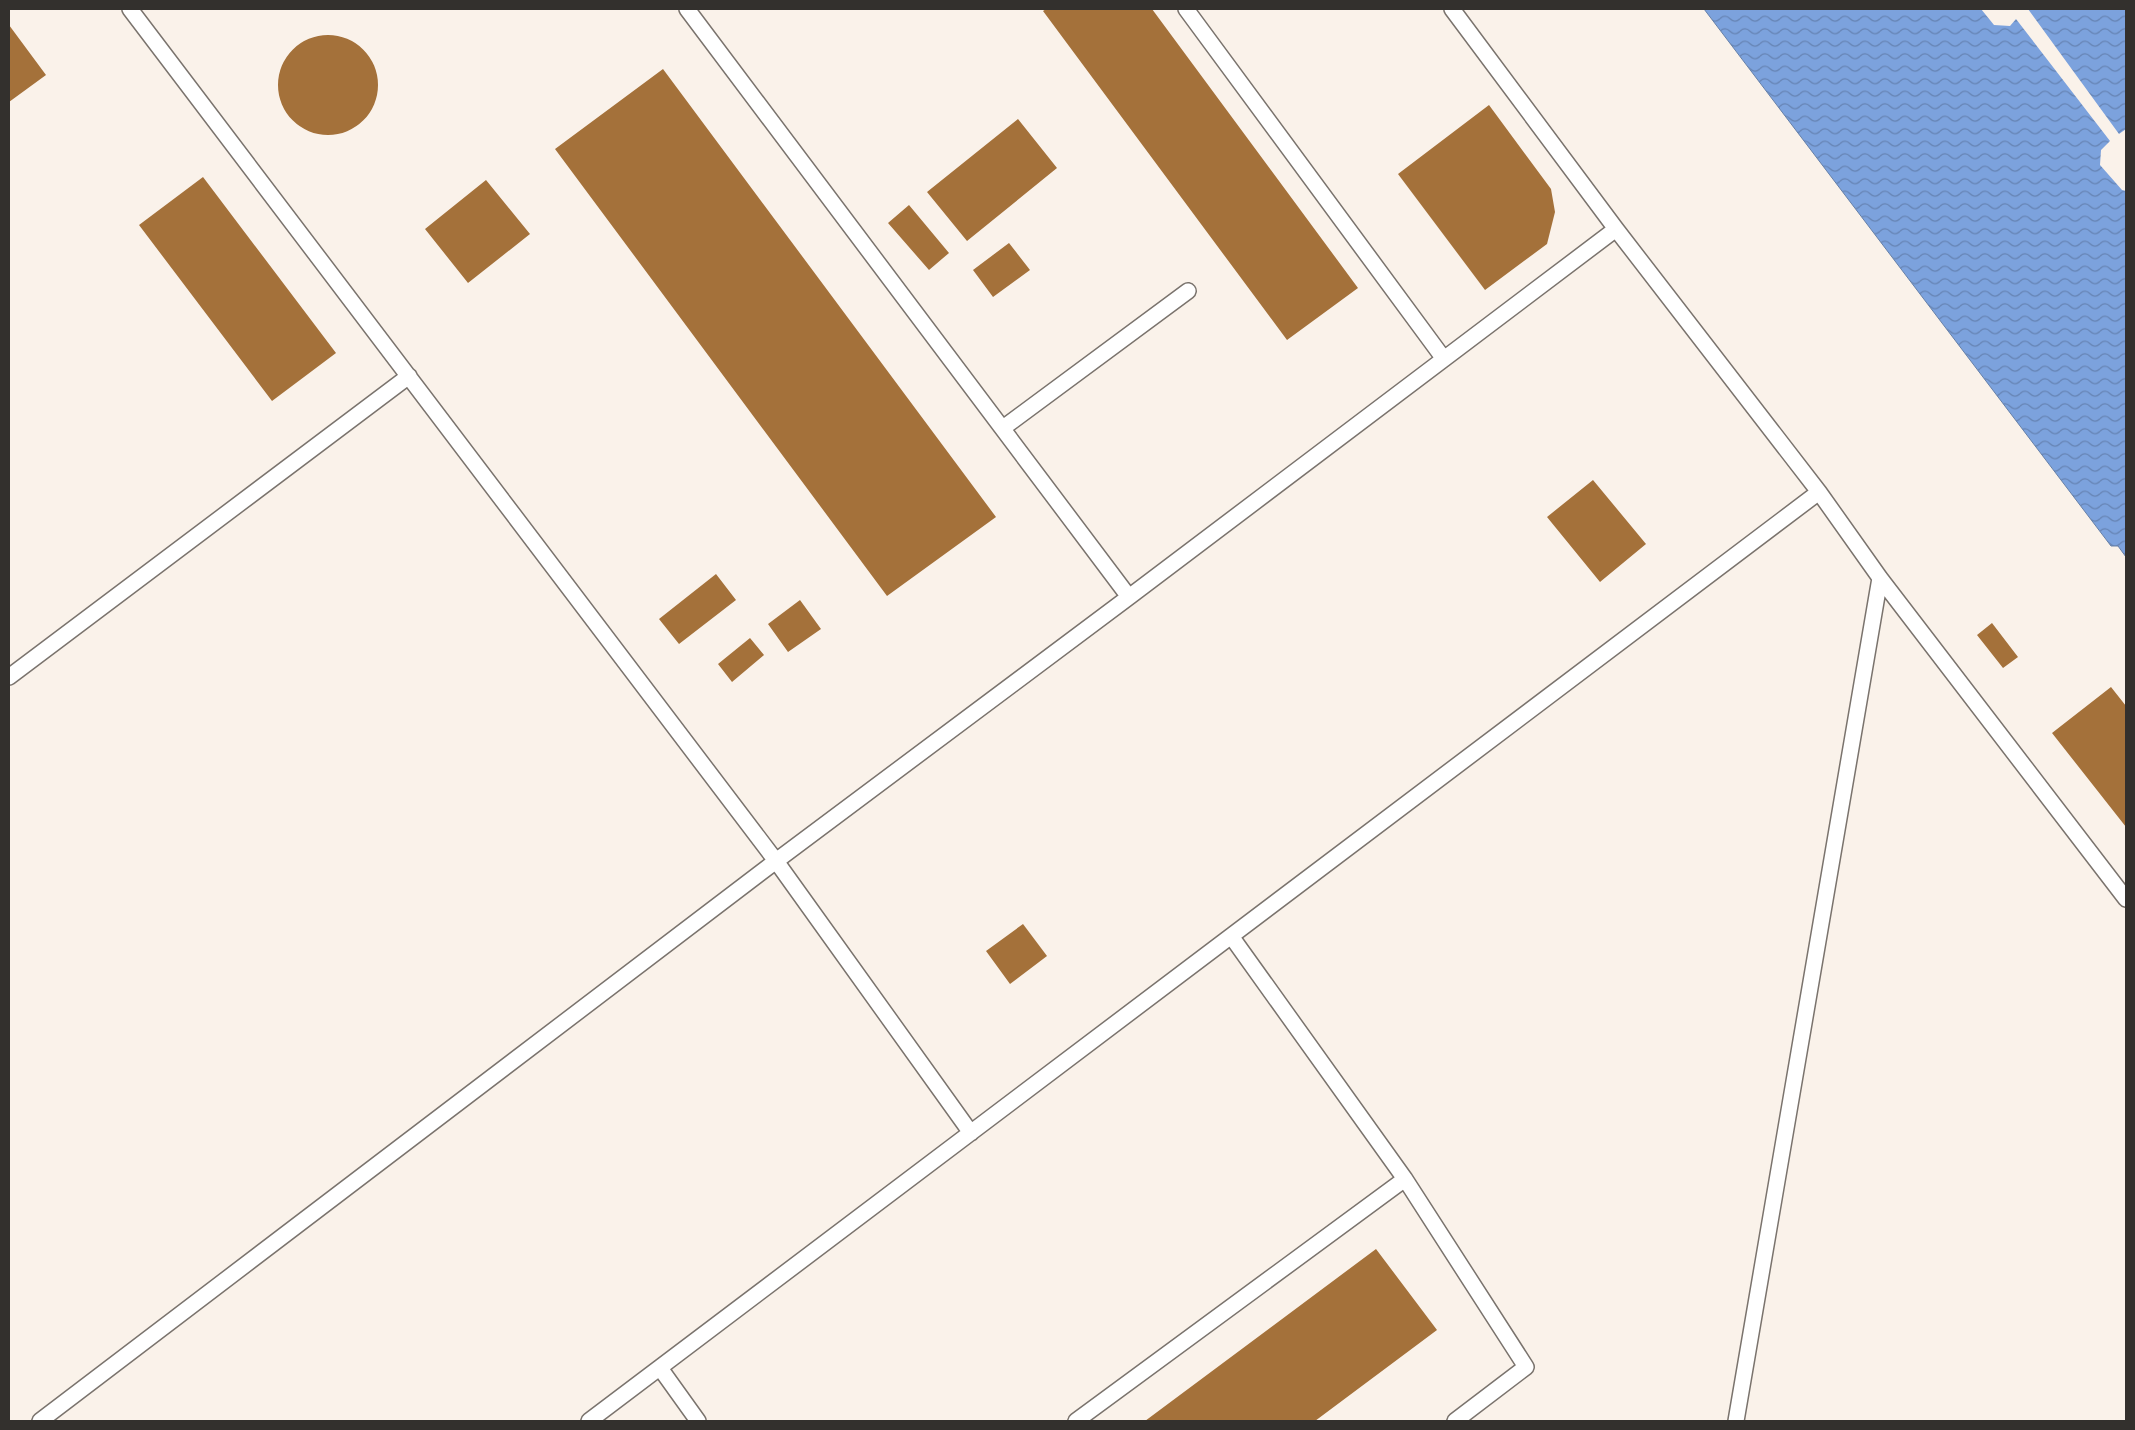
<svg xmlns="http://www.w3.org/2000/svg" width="2135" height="1430" font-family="Bitter,serif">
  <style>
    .water { fill: url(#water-waves); stroke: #6680a8 }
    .pier { fill: #faf2ea }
    .building { fill: #a4713a }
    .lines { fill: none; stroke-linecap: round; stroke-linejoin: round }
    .lane-casing { stroke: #7a736d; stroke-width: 18 }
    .lane { stroke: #fff; stroke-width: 15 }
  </style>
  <defs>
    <pattern id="water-waves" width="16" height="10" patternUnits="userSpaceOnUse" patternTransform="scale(1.25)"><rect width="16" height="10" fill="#7ca2dd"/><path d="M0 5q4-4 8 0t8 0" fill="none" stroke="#6684b4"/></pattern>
  </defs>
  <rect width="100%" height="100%" fill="#faf2ea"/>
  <!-- water -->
  <path class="water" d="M1704,9H2126V557L2118,546H2111Z"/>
  <!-- pier -->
  <path class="pier" d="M1981,9H2028L2119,134L2126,129V191L2122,190L2100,165L2101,150L2110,141L2016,19L2010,26L1994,25Z"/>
  <!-- building -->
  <path class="building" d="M1046,9H1152L1358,288L1287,340L1043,11Z
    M9,25L46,75L9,102Z
    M278 85a50 50 0 1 1 100 0a50 50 0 1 1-100 0Z
    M663,69L996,517L887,596L555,149Z
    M1489,105L1551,189L1555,212L1547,244L1485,290L1398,174Z
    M1018,119L1057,168L967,241L927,192Z
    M203,177L336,353L272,401L139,225Z
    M486,180L530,234L468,283L425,229Z
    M909,205L949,253L929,270L888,223Z
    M1009,243L1030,270L993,297L973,270Z
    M1593,480L1646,544L1600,582L1547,517Z
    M716,574L736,600L679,644L659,619Z
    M800,600L821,629L788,652L768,624Z
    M1992,623L2018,657L2003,668L1977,635Z
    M750,638L764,655L732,682L718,664Z
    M2111,687L2126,706V827L2052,733Z
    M1023,924L1047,956L1010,984L986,951Z
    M1376,1249L1437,1330L1315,1421H1145Z"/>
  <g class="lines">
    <!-- lane casing -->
    <g class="lane-casing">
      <path id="lane" d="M130,9L776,861L971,1133
        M687,9L1129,597
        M1186,9L1444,359
        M1452,9L1616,229L1819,492L1880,578L2126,899
        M1003,428L1188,291
        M9,677L409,376
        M1231,936L1405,1179L1526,1367L1455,1421
        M660,1368L698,1421
        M40,1421L776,861L1129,597L1616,229
        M589,1421L1819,492
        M1076,1421L1405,1179
        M1736,1421L1880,578"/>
    </g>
    <!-- lane -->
    <use href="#lane" class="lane"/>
  </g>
  <!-- border -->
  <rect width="2135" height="1430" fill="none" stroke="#33302d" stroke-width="20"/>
</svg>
